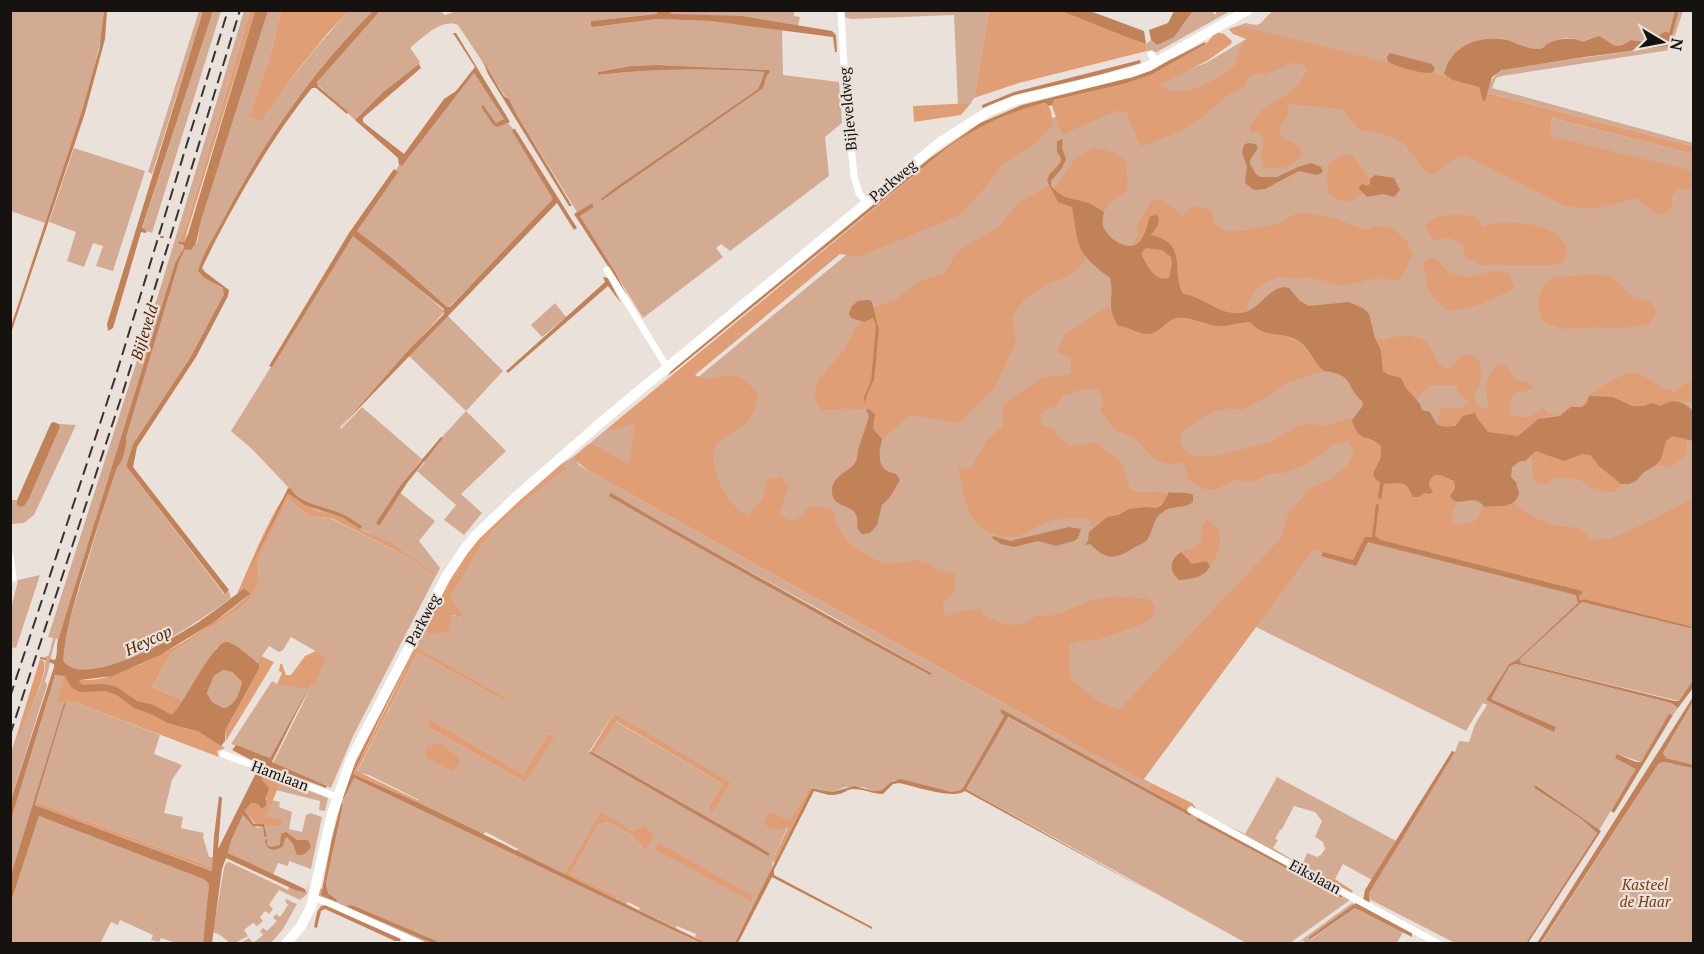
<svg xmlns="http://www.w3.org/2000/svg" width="1704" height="954" font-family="'PT Serif',serif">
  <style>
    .green { fill: #d3ab93; fill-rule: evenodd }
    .forest { fill: #e09e76 }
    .water { fill: #c18159; fill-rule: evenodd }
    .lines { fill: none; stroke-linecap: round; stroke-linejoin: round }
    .stream { stroke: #c18159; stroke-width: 2 }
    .street { stroke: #fff; stroke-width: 7 }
    .secondary { stroke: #fff; stroke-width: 10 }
    .rail { stroke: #383331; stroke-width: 2; stroke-dasharray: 12 6; stroke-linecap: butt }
    .labels { text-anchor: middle; stroke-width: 4.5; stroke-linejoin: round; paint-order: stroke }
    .street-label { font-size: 15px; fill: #161210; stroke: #ebe1db }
    .park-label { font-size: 15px; font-style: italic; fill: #7a3d0f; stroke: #ebe1db }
    .water-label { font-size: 16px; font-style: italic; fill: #522708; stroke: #ebe1db }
  </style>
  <rect width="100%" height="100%" fill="#ebe1db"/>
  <!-- green -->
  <path class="green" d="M460,10L659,11L656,14L591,21V25L594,27L657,19L710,21L782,29L783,75L839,82L842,123L825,137L829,176L730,251L721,244L716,248L723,257L643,318L580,216L594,207L592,203L577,212L517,115L509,99L505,96L458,25C441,18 424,37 411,47V49L420,62L419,64L383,92L355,120L318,85L317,82L320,78L380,11H440L445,15ZM658,65L769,70L762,88L615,188L758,89L764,74V72C708,68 654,69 598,75V72L631,66Z
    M11,11H104C97,84 68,154 45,223L11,211Z
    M199,11H203L152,174L148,172Z
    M213,11H221L152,233L142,229Z
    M244,11H250L186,226L179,241L184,248L175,263L58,640L56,638C51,653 50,667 45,681L47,685L11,800V752L17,734L20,733C26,717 45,682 45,666C46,663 45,660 45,657L49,655L53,638L48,637L160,289Z
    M268,11H281L268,64L264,117C290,79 318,44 349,11H373C312,71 261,145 222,222C213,237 203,254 198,271L204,278L224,289V294L190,358L133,444L126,466L224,594L229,591L231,598C206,617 87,699 63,660V643L72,612L179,262L185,249L197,243L201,221Z
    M668,11H794V16L800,17L798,27L787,24L671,14Z
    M844,11H989L974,98L971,103L958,105L954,15L851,19L844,17Z
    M1193,11H1211L1216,15V11H1230L1157,52L1147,51L1146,44L1151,40L1157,45L1180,29Z
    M1273,11H1675L1676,12L1669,33L1646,42L1631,40L1621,46H1611C1595,29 1597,44 1583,42C1576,41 1572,37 1565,38C1556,40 1547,48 1539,49C1528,50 1517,43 1507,40C1482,34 1449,47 1444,73L1483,101L1693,154V627L1584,599L1518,659L1509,664L1486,700L1554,731L1526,714L1491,699L1510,666L1516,664L1671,703L1678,708L1673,715L1671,714L1641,762L1617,754L1637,769L1599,830L1537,785L1534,788L1580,818L1597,833L1526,943H1455L1371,900L1368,893L1455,752L1459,741L1469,742L1475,724L1487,705L1483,703L1466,731L1256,627L1144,779L1151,783L1148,789L1001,710L1000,712L1004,716L964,786L961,790L953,792L894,780L882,790L874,791L863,787H845L832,792L810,787L790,822L773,859L772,869L734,943H706L695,937L696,934L677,926L676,928L639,910L640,908L628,902L626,904L616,899L617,896L571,874L598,825L609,822L631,835L645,850L633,831L601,813L564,874L516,851L518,849L486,832L482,835L417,802L419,800L369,775L357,772L418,653L501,699H506L414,645L422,631L451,615L463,617L450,597C462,577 473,556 488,537C510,511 539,489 565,468L561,464L573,457L579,465L589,471L1074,743L590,443L608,428L612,431L635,422V429L862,242L1021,126L1082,110L1206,63L1246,39L1233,34L1229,29L1246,23C1265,28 1259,21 1273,11ZM609,495L824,612L933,674L930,675ZM614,713L730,784L712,812L708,808L723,784L615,721L595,753L751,842L768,856L589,752ZM430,719L523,774L548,734L553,737L525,782L426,726Z
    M1679,11H1683L1670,50L1502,76L1496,78L1492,88L1693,143V146L1487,93C1491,80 1494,72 1509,68L1669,46Z
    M474,73L504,119L496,123L483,106L481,107L493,125L508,123L513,129L512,131L554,199L533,223L448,308L392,258L357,231L397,172L396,170L399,165L402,166Z
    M74,148L145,171L113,271L96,266L103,246L93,243L84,267L67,261L76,232L49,222Z
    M355,236L445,311L340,427L341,429L362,407L422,459L466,411L408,355L447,315L503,371L466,411L506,451L461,494L482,513L464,535L444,520L456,505L417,471L425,463L421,460L398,491L435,521L419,541L440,568L353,736L331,788L273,763L309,691L270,758L231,744L272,681L277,684L326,657L291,637L283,650L279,652L269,646L257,663L233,645L217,647L183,700L152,687L171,653L241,608L250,599L259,584L258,560L288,499L309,516L330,518L406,556L431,574L433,573L371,534L351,524L305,505L253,450L231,431L352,237Z
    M555,303L566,317L542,337L531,325Z
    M59,424L76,425L34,515L24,523L11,524V500H17V505H25L60,427Z
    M40,575L16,648L13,647L11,653V609L18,580Z
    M1582,602L1693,629V680L1679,701L1521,663L1520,659Z
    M223,670L232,672L242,682C239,693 236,705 224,708L212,702L207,693L214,676Z
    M57,674L64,675L58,700L74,702L160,735L154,754L182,765L172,780L164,813L183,817L181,828L204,833L203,837L209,857H214V868L36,802L66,702L11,875V820L54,677Z
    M1693,702V943L1541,944L1659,763L1665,762L1673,764L1675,760L1666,758L1663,753Z
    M1007,717L1190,816L1193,814L1198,818L1197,820L1342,898L1350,894V897L1345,898L1350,900L1290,943H1246L966,789Z
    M1277,777L1396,841L1372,880L1343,864L1335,879L1302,866L1307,853L1317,857L1321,855L1325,849L1323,842L1315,837L1322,821L1315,812L1294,806L1282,829L1280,830L1275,839L1278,840L1273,848L1245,834Z
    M354,778L664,926L702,943H441L348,905L432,943H425L331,902L318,896L319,888L322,889V894L337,900L328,893L326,883L342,810L343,804L340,803Z
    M281,780L328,798L325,811L319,810L320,801L276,790Z
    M271,800L280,802L279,807L292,812L289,829L302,832L306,815L310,813L322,817L311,869L289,861L288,866L278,863L273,875L228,853L231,841L243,815L258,828L263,827L264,836H267L264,826L271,824L269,817L266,816Z
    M39,816L204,878L209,884L203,943H176L161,938L159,942L151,940L153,935L120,920L118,925L111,922L101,942L103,943L11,944V902Z
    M229,862L288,890L289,887L306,893L309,883L307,894L300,900L279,890L269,905L273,909L269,914L265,911L260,917L263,921L257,926L253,923L244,930L248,936L237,942L230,943L220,935L213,932L224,868L226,863Z
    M286,899L297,904L283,929L271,943H240L249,938L253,943L263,935L260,931L263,928L267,931L277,921L273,918L276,914L280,917L288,905L285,901Z
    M1352,903L1355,905L1309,937L1310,940L1355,908L1403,932L1397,943L1305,944L1303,940L1296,944Z"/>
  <!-- forest -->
  <path class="forest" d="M250,11H255L184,242L179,241L186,226Z
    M281,11H349L327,34L297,71L264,117L260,121L250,116L268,64Z
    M989,11H1061L1126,37L1146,44L1147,51L1019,83L974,98Z
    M1239,26L1448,77L1479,87L1483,96L1486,98L1487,93L1693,146V154L1551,118L1550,136L1693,171V191L1678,188L1672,196V207L1666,213L1656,214L1636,198L1595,209L1565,206L1466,156L1454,159L1435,174L1426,172L1405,145L1400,141L1381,133L1359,130L1342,109L1287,104L1289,114L1279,129L1282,138L1295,143L1303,154C1291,168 1281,170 1263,167L1261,154L1264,140L1257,132L1249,133C1253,110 1272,105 1289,93C1297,88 1303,78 1307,69C1296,57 1288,65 1276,70C1260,78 1254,65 1244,87C1225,94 1214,108 1199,119C1181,133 1160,139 1140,147L1127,113L1118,110L1062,135L1051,103L1054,100L1124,84L1151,75L1206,44L1216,32L1224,34L1232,41L1231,44L1207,61L1161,84C1177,105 1220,78 1235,65L1239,50L1247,39L1233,34L1229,29Z
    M971,103L961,115L914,122L913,106Z
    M1047,103L1051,111L1053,125L1035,144L1002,165L990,182L960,215L858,257L840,254L695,375C709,384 730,370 744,379C746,380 755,391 757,393C757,423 739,427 718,442C703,463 727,506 748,516L763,498L767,479L781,477L789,487L779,513L788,520L799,519L809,507L829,508L834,513L836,524L849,544L878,561L891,564L916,560L927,563L939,570L956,574L954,591L943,603L944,616L971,609L982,610L983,614C994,621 1012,629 1025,623C1030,621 1033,617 1038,615C1058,620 1077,603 1097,599C1114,595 1131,597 1149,599L1156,607L1152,618L1140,625L1097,640L1078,641L1069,645L1070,679L1098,701L1119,710L1280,539L1290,511L1311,488L1329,480L1348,465L1354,452L1347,441L1332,444L1324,453L1302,466L1284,473H1271L1252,482L1234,480L1217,489L1210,490L1204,489L1189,480L1183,462L1172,465L1160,462L1152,457L1135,438L1117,431L1100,411L1103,401L1098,389H1083L1063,396L1056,406L1046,409L1040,415L1042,426L1054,428L1058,436L1069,447L1095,442L1122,463L1130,489C1143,496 1154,489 1167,493L1166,500L1156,508C1151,509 1147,507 1142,507C1129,507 1102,519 1093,527L1087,518C1076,518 1065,518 1055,520C1039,523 1034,530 1021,535C1006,541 979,532 972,517C964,502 962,483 958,468L971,469L986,441L1003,426L1002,407L1009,400L1042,378L1071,374V358L1057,352L1065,334L1109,305L1112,316L1137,332L1157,330L1177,318L1189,319L1204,324L1222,326L1250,322L1255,328L1298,341L1324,371L1287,383L1271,395L1241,410C1218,404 1198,419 1181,433L1180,443L1188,454L1199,456H1215L1271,442L1298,426L1312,424L1325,426L1353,417L1355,430L1368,440L1376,441L1381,446L1382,452L1376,480L1380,482V491H1382L1383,483C1397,485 1404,478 1410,494L1429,486L1430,480L1434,475H1441L1454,481L1455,484L1451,492V500L1457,503L1453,509L1452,522L1459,525L1476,520L1484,507C1495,504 1503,508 1514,503C1525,511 1534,518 1547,523C1562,529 1583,522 1590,540L1610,539L1648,522L1691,499L1693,493V627L1584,599L1580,601L1579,596L1583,593L1582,591L1381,540L1375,536L1379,506L1376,504L1372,537L1365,538L1353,561L1313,550L1143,780L1074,743L589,471L573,459V457L590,443L629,464L635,423L612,431L608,428L951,145C980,125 1012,107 1047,103Z
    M1094,148L1116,153L1126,160L1128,189L1124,194L1110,202L1104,212L1086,202L1075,201L1063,196L1054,189L1076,157Z
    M1352,155C1358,165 1369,172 1370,184L1359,190L1362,194C1348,205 1343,202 1329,194L1326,180L1329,164L1341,156Z
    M1049,186L1058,202L1072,207L1079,246L1086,259L1073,274L1047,284L1024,300L1012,317L1016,342L994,389L959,423L911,415L882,439L873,429L875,420L867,409L821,410L814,397L818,380L845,349L856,326L873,318L876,325L871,381L864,397L863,404L872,386L878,340V323L873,308L895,300L918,282L945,273L957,251L1000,226L1013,209L1020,202Z
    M1162,199L1184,217L1185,211L1196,206L1210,210L1213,215V223L1226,231L1248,230L1280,223L1297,213H1309L1335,218L1365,230L1377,226L1392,228L1406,240L1413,254L1400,280L1377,278L1341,286L1308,277L1293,279L1280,277L1266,282L1254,292L1248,304V312C1223,319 1206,296 1183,294L1177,273V255L1151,235L1158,225L1150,216C1146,228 1145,240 1133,245C1134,238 1140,239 1136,228L1151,201Z
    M1454,214L1475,217L1484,227C1505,217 1578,224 1565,260L1560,264L1551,265H1481L1465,257L1463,252L1465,245L1449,238L1432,240L1425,224L1438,217Z
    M1145,248L1162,250L1171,257L1172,263L1169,278C1155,282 1146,265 1141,253Z
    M1429,258L1436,259L1448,272L1468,278L1496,270L1510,274L1515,288C1495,299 1471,309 1448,311L1429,292L1423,264Z
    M1593,274L1612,277L1632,297L1650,302L1657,312L1649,324L1617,329L1599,327L1562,329L1543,322C1535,300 1536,295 1552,278Z
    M1411,336C1441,342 1428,361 1447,369C1455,366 1457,356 1465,355C1481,353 1485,372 1480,383C1480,386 1477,389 1476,391C1475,396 1475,401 1476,405L1486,409L1489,407C1485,393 1484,374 1499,365L1506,366L1516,380L1528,382L1532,386V389C1512,395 1511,389 1510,414C1519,421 1537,416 1543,407L1547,413L1559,415L1570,406C1587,410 1582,401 1591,394C1600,387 1622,373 1633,373C1645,373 1655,386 1666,389C1669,390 1673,391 1675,392C1684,387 1680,382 1693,383V402L1674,400L1660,406C1651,403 1645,407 1636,406C1628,405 1622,399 1614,397C1605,396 1588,402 1582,407H1571C1560,416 1561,415 1548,416C1536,418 1526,427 1518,436L1488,432L1477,418C1472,419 1465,419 1461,421C1453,425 1448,429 1438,426V416L1442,408H1461L1468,404L1469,401L1459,396L1456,385H1431L1415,400L1401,378C1376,374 1385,369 1382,351C1381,347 1378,342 1375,338L1384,340L1392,337Z
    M1673,436L1687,439L1686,456L1671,467L1656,465C1664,455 1662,444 1673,436Z
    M1536,451L1564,461L1582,454L1590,455L1599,466L1621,484L1615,492C1603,492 1589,490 1581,480L1556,477L1547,484H1538L1533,478L1531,454Z
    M561,464L566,468C539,490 510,511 488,537C473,556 463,577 450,597L464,617L451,615L449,631L435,634L422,631L452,574L482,534Z
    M290,490L299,501L318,511L342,517L360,529L391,543L435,574H431L406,556L331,518L309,516L288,499L258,560L259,584L250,599L241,608L171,653L152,687L183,700L173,715L184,728L199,732L225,748L217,751L219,757L74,702L57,701L64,675L68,680C81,680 97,681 110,676C159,659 210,629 249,595L246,588L237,594C248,570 273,506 290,490Z
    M1206,519C1227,529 1221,551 1210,566L1208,563L1197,562L1192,564L1181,552C1212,543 1195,538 1206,519Z
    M414,645L507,699H501L418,653L357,771L419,801L417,802L353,774L406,668L353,769L349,773Z
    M316,651L326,657L314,687L312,684L308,689L277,684L282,673L279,671L280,664H282L286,675H291L305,656Z
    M261,656L274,662L226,741L225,731L259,669L257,663Z
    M40,659L44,661C48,676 26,717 20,734H17Z
    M614,713L731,783L712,813L708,808L723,784L616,721L595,753L591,751Z
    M430,719L523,774L548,734L554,737L525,782L426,726Z
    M439,743L457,756L460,764L452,771L426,757V748Z
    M226,758L328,797L281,781L266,816L282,820L281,826L256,825L245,811L251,803L258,804L261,809C273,793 264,789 261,773Z
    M1151,783L1192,803L1198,811L1273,848L1302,866L1335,879L1353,891L1350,896H1343L1198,818L1148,789Z
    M810,787L812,788L774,864L773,859L788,828L770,829L764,823L769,812L790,821Z
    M36,802L214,868L213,871L35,805Z
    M601,812L633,831L645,826L654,836L645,850L631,835L609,822L598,825L571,874L617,896L616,899L564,874Z
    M659,843L753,896L751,901L654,849Z"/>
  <!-- water -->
  <path class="water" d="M104,11H107L105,39L85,113L11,333V326L83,108L99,50Z
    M203,11H213L142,228L147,231L146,233L141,232L113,328L108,331L107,324Z
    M255,11H268L201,221L196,243L191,250L185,249L179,262L126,437C127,445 123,462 117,467C104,506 92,544 80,583C73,608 65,633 63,660C82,692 178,636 200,621C216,610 230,599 245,588L250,594L213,623L160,655L113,676L80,680L79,683L83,685L103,684L115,686L137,701L153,705L172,715C184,704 214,640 227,642C238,645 250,657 259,664V669L225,731V741L221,746L199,732L168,723L153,715L134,708L117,695L105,691L80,692L72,688L65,676L55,675L11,820V800L54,667V664L49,662L50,659L55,660C58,654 56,647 58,640L175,263L184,248L183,245L178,243L179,241L184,242L188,234ZM223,670L232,672L242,682C239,693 236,705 224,708L212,702L207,693L214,676Z
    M373,11H380L317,82L318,86L348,112L347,114L316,88H312C271,138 230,210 202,268L205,272L229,290L228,296L196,357L137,447L133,467L229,590L225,594L126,466L133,444L190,358L224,294L223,288L204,278L198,271C203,252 215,235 224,218C262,144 314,69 373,11Z
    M659,11H668L672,14L741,16L832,31L836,35L837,52H835L833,37L710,21L657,19L594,27L591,26V21L656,14Z
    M1061,11H1090L1144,31L1146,44L1126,37Z
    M1174,11H1193L1174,37L1157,45L1151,40L1149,30L1168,23Z
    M1675,11H1679L1669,46L1585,57L1502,70L1492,77L1485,101H1483L1479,87L1453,80L1444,74C1449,46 1481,34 1507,40C1517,43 1529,50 1539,49C1544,48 1544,47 1547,44C1560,38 1570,36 1583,42L1599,36C1615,44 1613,52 1631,40L1646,42L1665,32L1669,33Z
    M453,33H456L510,122L497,127L493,125L481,107L483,105L496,123L504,119L474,73L402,166L399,165L398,158L355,120L383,92L419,64L421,68L363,118V122L404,154L444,99L456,91L475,67Z
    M1205,42L1206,44L1151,75L1124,84L1054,100L1052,105L1049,106L1045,103C1010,111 980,125 951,145L668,376L671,371L930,158L980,123L1022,105L1116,81L1174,58Z
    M1390,53L1432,64L1435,69L1432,73C1417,73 1401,68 1388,62L1387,57Z
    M1140,60L1141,63L982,108V105L1014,92Z
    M483,61L504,96L509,99L517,115L572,206H569L488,74Z
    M658,65L769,70L770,72L767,75L763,88L601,201V199L615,188L758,89L764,74V72C708,68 653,69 598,75V72L631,66Z
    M513,129H515L577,228L574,230L557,203L339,429L406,353L444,314V309L353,236L272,367L269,366L349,233L394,169L398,172L357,231L392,258L447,307H450L553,199L512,131Z
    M1063,139L1062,148L1066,159L1062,168L1051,181V186C1064,200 1070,198 1086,202C1092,204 1099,209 1104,212C1103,217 1102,221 1103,226C1107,238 1127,252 1138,243C1145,237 1147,225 1150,216L1157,215C1162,223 1155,229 1151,235C1189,244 1170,268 1183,294C1203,296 1220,316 1241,313C1260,311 1267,288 1285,287L1289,288L1300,301L1309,306L1348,302L1363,308L1369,314L1375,338L1381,350L1383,371L1389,375L1401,378L1406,388L1420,404L1422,410L1430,412C1438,427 1438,428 1455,426L1463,416L1475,413L1477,418L1488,432L1518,436L1538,419L1560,416L1571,407H1582L1587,403L1589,396L1613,397L1632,406H1643L1652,403L1660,406C1674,398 1682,400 1693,411V441L1673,436L1666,441L1661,459L1656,465L1644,472L1636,481L1629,484H1621L1599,466L1590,455L1582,454L1564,461L1536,451L1525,461H1520L1512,467L1511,477L1516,482L1519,493C1514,511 1498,504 1484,507C1474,491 1458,511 1450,496L1455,488L1454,481L1441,475H1434L1430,480L1429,486L1433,492L1430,494L1424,493L1418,497H1413C1411,494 1410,491 1408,488C1402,479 1392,486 1384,483L1381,499L1378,498L1380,482L1376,480L1373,474L1381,457V446C1369,433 1359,445 1352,420L1362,407L1363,402C1344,386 1356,375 1324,371C1314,363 1310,349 1299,341C1284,331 1262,338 1250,322C1239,322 1228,327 1218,326C1204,325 1191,316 1177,318C1166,320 1160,333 1149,334C1138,335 1129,326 1118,326C1105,305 1115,299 1110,278C1075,252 1079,248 1072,207L1058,202L1047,181L1049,175L1060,163L1061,158L1057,152V141ZM1146,248L1162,250L1171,257L1172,263L1169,278C1155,282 1146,265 1141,253Z
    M1248,143L1256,144L1258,148L1250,160V164L1256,174L1260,177H1277L1298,167L1311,163L1321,167L1323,172L1317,175L1299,171L1265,189L1254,190L1245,183L1247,166L1242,153L1244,145Z
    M1375,175L1394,178L1400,190L1394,197L1383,194L1367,197L1359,189L1360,186L1363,184L1367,186L1370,184V179Z
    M592,203L594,207L580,216L615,272L628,297L574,214Z
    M603,277L608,278L621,303L608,286L508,373L506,371L605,282Z
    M869,300L872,302L879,330L874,380L866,397L865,405L864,397L871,381L876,325L873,318L864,322L851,318L849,314L851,307L858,301Z
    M869,409L875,414L873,429L882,439C878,455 877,471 896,474L900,480L890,497L882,505L877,525L870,533L862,534L857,528C862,499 831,513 832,490C833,474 850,473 856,461C858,458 857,452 859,447C862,437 866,427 869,416L866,410Z
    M54,422L59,424L60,427L29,498L25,505L20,507L17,505V500L51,423Z
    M441,437L443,438L407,483L379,526L376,523L401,485Z
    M288,488L291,489C300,504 322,506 337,512C346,515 354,521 362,526L360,529L342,517L305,505L288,493L242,583Z
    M1169,492C1177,494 1186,491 1193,495V502C1184,510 1172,504 1163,512C1152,519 1154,530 1147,540C1144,544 1140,544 1135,547C1115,559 1109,562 1090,544L1085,545L1088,541L1089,532L1107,517L1118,515L1129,509L1145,507L1156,508L1162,505Z
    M611,493L660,522L933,674L930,675C822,617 715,557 609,496Z
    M1376,504L1379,505L1375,536L1381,540L1582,591L1583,593L1579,596L1580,601L1584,599L1693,627V629L1582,602L1520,659L1521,663L1675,701H1679L1693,680V688L1678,708L1671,703L1516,664L1510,666L1491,699L1556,727L1554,732L1492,703L1486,700L1509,664L1518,659L1578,603L1576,595L1368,542L1356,566L1321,556L1323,552L1353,560L1365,537H1372Z
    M1069,527L1081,529L1078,538L1074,541L1056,546L1038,541L1014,547L1001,544L992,538L993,536L1010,541Z
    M1181,552L1192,564L1206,561L1210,566C1205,578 1190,579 1179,580C1168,571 1170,559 1181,552Z
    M405,667L353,774L417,802L706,943H702L664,926L354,778L344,798L342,797L353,769Z
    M307,691L272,762L327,786L326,788L281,771L263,766L232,750L236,745L270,758Z
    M1693,697V702L1663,753L1666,758L1693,765V768L1665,762L1659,763L1541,943H1537Z
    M66,702L35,805L212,871L214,836L219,796L222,798L218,849L257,771L261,773L263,781L269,788L266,798V806L261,809L258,804L251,803L245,811L254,824H264L267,836L264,837L263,827L253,826L243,815L231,841L228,853L305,889L306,893L295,890L226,858L222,869L212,943H203L209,884L204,879L39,816L11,902V875L64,704Z
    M1001,709L1193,814L1190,816L1008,717L966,789L1152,893L965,791C954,800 914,786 899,783L893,784L883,794C873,794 864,789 853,789C847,789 845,793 839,794C831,797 822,793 814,791L774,870V875L872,927V929L772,877L738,943L734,944L812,788L832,792L854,786L874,791L882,790L891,782L900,779L952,792L961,790L964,786L1004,716L1000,712Z
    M1669,714L1673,715L1614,813L1611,811L1636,769L1615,758L1617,754L1636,762H1641Z
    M591,751L751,842L770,854L768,856L589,753Z
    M1452,751L1455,752L1369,893L1370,902L1363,901L1365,890Z
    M1536,785L1601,831L1528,943H1526L1597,833L1580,818L1534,788Z
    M341,804H343L342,810L326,883L328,893L337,900L336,902L321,895L332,838Z
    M1198,818L1343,896L1342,898L1196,820Z
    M286,832L297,840H308L311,846C309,852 303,856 297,855L293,844L287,837L285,838L283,846C275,852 266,851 265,840L267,839V845L271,847L280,845L281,834Z
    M1356,903L1412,932V937L1355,908L1309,940V937Z
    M326,905L401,938L400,941H395L325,909L321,911L317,928L314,927L317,912L321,906Z
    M348,905L354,906L441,943H432L354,910L347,906Z"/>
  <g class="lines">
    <!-- stream -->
    <path class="stream" d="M161,237H163
      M41,658L45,659"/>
    <!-- street -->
    <path class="street" d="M841,10L845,86L854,176L859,193L867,204
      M1151,54L1155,63
      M607,270L667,367
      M10,556L13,578
      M223,754L337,797
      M1191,810L1439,944
      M314,898L329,903L421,944"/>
    <!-- secondary -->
    <path class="secondary" d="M286,944L301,926L311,907L331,817L351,759L416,634L446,577L463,551L475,536L518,495L605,419L939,143L989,111L1016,100L1129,73L1149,66L1248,10"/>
    <!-- rail -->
    <path class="rail" d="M10,697L116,375L228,10
      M10,735L123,392L240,10"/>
  </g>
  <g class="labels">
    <!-- street labels -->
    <g class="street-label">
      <text transform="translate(848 109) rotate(-95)" y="5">Bijleveldweg</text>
      <text transform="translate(893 181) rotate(-40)" y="5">Parkweg</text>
      <text transform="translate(423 620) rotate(-62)" y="5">Parkweg</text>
      <text transform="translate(280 776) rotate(21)" y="5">Hamlaan</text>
      <text transform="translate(1315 877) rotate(28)" y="5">Eikslaan</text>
    </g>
    <!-- park labels -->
    <g class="park-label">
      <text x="1645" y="890">Kasteel<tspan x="1645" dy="17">de Haar</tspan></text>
    </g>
    <!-- water labels -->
    <g class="water-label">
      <text transform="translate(144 332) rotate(-73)" y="6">Bijleveld</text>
      <text transform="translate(148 640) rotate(-25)" y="6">Heycop</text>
    </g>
  </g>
  <!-- border -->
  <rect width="1704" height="954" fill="none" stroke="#161210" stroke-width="24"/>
  <!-- north arrow -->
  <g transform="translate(1662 42) rotate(100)" stroke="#ebe1db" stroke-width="4.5" paint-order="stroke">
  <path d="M0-4.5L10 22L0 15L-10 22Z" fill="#161210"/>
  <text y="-9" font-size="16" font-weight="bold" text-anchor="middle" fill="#161210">N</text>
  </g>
</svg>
